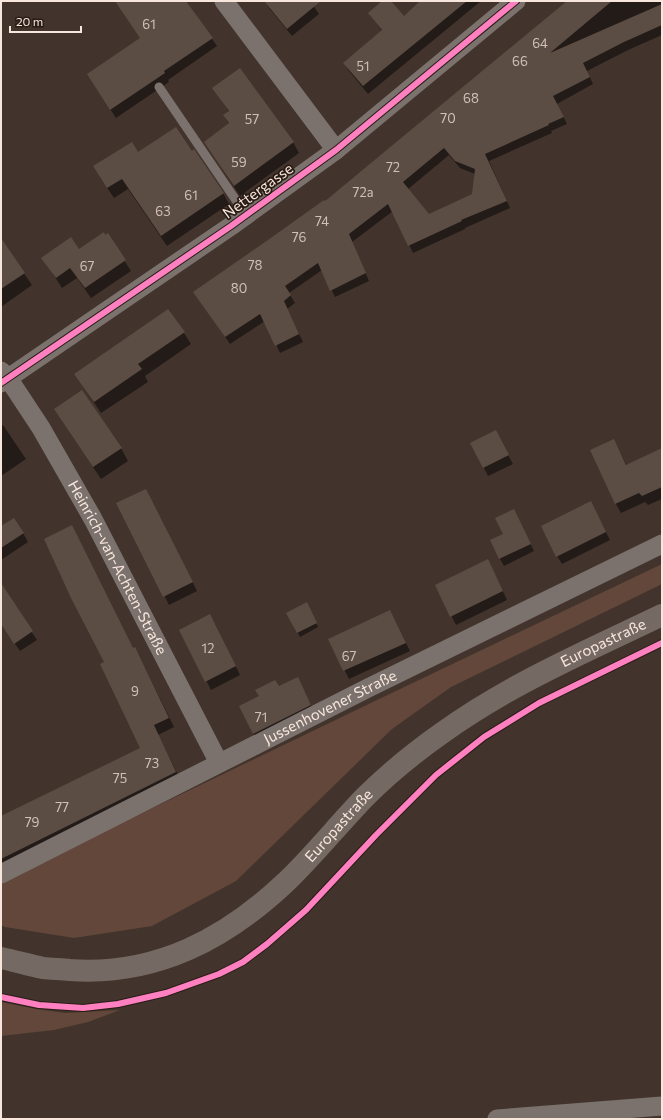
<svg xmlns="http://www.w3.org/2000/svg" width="663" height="1120" font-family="Commissioner,sans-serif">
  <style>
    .green { fill: #62473a }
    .shadow { fill: #0007; fill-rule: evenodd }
    .building { fill: #5c4d44; fill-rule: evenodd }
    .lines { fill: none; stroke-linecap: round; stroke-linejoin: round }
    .service { stroke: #7b726d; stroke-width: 9 }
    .minor { stroke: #7b726d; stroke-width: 19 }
    .secondary { stroke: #756a63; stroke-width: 22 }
    .cycleway-casing { stroke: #291c15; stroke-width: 8 }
    .cycleway { stroke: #ff80c0; stroke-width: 6 }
    .labels { text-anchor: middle; stroke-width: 3.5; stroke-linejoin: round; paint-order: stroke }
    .number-label { font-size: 13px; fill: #d2c0b8 }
    .street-label { font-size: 15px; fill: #f9e7de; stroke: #291c15 }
  </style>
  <rect width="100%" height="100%" fill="#42342c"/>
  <!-- green -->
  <path class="green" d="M662,564V584L451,687L392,729L236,881L152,926L74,938L5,927L1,925V881L375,701Z
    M1,1002L36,1009L65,1013L120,1010L88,1022L54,1030L1,1036Z"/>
  <!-- shadow -->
  <path class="shadow" d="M126,1H186L217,46L168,80L169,82L116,118L93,83L141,38Z
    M265,1H310L319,14L292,36L269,8Z
    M384,1H390L404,17L437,1H481L368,94L349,71L344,63L382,31L369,13Z
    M569,1H662V35L628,50L587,71L593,84L557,104L567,124L551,131L552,133L489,161L510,208L465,228V229L413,253L393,211L352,242L369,281L335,297L322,270L289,293L295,303L287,309L303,342L280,353L265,321L230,344L199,299L324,202ZM449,155L460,168L475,174L473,194L428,215L407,190Z
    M214,88L293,142L299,153L240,196L205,142L229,124L224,116L229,112Z
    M192,152L223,193L229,204L167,246L128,189L114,198L100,177L138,154Z
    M108,235L131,271L91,298L77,278L62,288L43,258L79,251Z
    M1,240L32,285L1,307Z
    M167,310L184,333L191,344L145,376L148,382L101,413L75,374Z
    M55,410L121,448L128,461L101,479Z
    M3,425L26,459L1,476V426Z
    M500,440L513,464L488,476L471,443Z
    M614,440L627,466L662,449V499L648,505L645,502L621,513L616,504Z
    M150,498L197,591L169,605L118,503Z
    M595,511L610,540L562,564L557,556Z
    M517,517L534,551L504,566L500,559L504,534Z
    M1,528L23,533L28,542L1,560Z
    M492,569L507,600L456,625L436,586Z
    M1,586L37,640L20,651L1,624Z
    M306,604L318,627L300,637L287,613Z
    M390,611L410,651L349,679L329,639Z
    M215,624L240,675L211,690L181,630Z
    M133,649L140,658L174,727L158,735L181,781L1,871V818L142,748Z
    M279,687H302L315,713L258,742L253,734Z"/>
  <!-- building -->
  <path class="building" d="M115,1H186L213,38L164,71L165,73L110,110L87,74L140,38Z
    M264,1H321L287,29Z
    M382,1H391L404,16L420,1H467L363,86L343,63L382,30L368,13Z
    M567,1H612L550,53L662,4V25L624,42L583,63L590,77L553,96L564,117L548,124L549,125L485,154L507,201L461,220L462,221L408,246L388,204L349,234L366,273L330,291L318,263L285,286L291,295L284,301L299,334L275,346L260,314L225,337L193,292L268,240L324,200L325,201ZM444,148L455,161L475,169L472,194L429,214L403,182Z
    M240,68L294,142L234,186L204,142L229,123L223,115L229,111L212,88Z
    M176,127L192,151L194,149L224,193L161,236L122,179L107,188L93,166L132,142L138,152Z
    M104,232L105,235L108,233L126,260L85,288L70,268L56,278L41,258L71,237L79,249Z
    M1,238L25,273L1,289Z
    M168,309L185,332L138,364L142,369L94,402L74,374Z
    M82,390L122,448L93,467L54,409Z
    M496,430L509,455L483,468L470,443Z
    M614,439L626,465L662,448V487L642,496L639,493L615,504L590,450Z
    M146,489L193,582L163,597L116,503Z
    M591,501L606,532L556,557L541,526Z
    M514,509L531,544L499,559L490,540L503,534L495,518Z
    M14,518L24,533L1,548V526Z
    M72,525L133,648L135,647L169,718L154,725L176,772L1,859V816L140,748L100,664L104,662L71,598L44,539Z
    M488,559L503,591L450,617L435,585Z
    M1,583L33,631L14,644L1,624Z
    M307,602L317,623L297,633L286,613Z
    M390,610L406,643L343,671L328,639Z
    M210,614L236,666L205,682L179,630Z
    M298,677L311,705L253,734L239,706L259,696L255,690L275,680L279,686Z"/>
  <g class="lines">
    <!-- service -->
    <path class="service" d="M159,87L246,215"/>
    <!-- minor -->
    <g class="minor">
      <path d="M224,1L336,150"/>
      <path id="s1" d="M1,371L8,378L41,428L93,519L219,763"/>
      <path d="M1,383L231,226L336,150L516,1"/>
      <path id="s2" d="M1,874L368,688L662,544"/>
      <path d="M497,1119L662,1106"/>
    </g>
    <!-- secondary -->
    <path class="secondary" id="s3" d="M1,958C15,961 29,965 43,968C52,969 61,969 70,970C156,976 226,939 287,881C314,855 338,825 364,798C387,775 415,752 442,733C510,684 587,651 662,615"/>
    <!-- cycleway casing -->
    <g class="cycleway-casing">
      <path id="cycleway" d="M1,383L231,226L336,150L516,1
        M1,997L39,1005L83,1008L118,1004L166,993L219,974L243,962L267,944L306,910L376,835L436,775L484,737L539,703L662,643"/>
    </g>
    <!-- cycleway -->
    <use href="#cycleway" class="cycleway"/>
  </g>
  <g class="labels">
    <!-- number labels -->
    <g class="number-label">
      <text x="149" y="29">61</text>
      <text x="540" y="48">64</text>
      <text x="520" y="66">66</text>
      <text x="363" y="71">51</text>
      <text x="471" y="103">68</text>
      <text x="448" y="123">70</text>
      <text x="252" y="124">57</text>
      <text x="239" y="167">59</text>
      <text x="393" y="172">72</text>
      <text x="363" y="197">72a</text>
      <text x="191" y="200">61</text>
      <text x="163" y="216">63</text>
      <text x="322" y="226">74</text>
      <text x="299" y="242">76</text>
      <text x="255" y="270">78</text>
      <text x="87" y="271">67</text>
      <text x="239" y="293">80</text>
      <text x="208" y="653">12</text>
      <text x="349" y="661">67</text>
      <text x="135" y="696">9</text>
      <text x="261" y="722">71</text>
      <text x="152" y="768">73</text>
      <text x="120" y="783">75</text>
      <text x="62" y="812">77</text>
      <text x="32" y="827">79</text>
    </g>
    <!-- street labels -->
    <g class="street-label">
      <text transform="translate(258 191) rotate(-36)" y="5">Nettergasse</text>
      <text dy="5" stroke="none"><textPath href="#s1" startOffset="229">Heinrich-van-Achten-Straße</textPath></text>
      <text dy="5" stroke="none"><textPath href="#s3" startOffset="712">Europastraße</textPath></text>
      <text dy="5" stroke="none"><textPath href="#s2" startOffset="369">Jussenhovener Straße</textPath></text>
      <text dy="5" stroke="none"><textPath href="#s3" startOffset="388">Europastraße</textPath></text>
    </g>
  </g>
  <!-- border -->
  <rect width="663" height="1120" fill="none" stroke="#f9e7de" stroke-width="4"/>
  <!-- scale -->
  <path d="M10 26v6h71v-6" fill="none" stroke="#f9e7de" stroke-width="2"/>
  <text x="16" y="26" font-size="12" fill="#f9e7de" stroke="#291c15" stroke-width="3" paint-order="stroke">20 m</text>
</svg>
